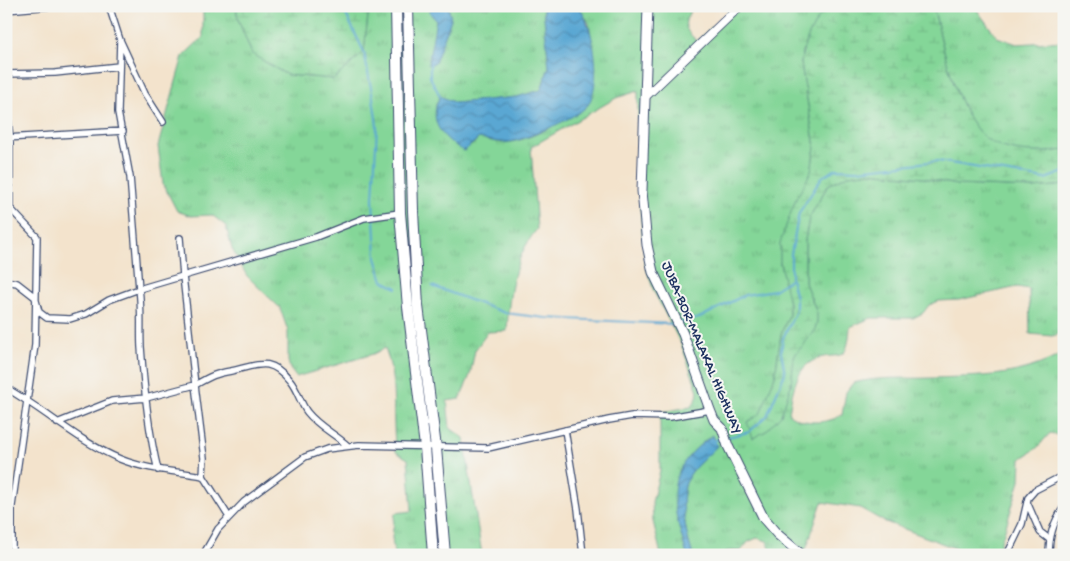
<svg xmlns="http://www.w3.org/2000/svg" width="1070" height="561" font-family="'Gochi Hand',sans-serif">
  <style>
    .grass { fill: url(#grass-tufts); stroke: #50827b }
    .wetland { fill: url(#wetland-marsh); stroke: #50827b }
    .water { fill: url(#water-waves); stroke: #3a6b98 }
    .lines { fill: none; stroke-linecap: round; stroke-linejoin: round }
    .stream { stroke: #5aa7d3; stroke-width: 2 }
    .street-casing { stroke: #3b4a6e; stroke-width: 8 }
    .secondary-casing { stroke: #3b4a6e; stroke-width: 10 }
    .primary-casing { stroke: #3b4a6e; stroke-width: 11 }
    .highway-casing { stroke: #3b4a6e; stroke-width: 12 }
    .street { stroke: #fff; stroke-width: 5.5 }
    .secondary { stroke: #fff; stroke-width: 8 }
    .primary { stroke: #fff; stroke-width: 9 }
    .highway { stroke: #fff; stroke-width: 10 }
    .labels { text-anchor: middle; stroke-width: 4; stroke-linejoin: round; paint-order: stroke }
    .street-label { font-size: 15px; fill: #1b2f5e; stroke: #f6f6f2 }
  </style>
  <defs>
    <pattern id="grass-tufts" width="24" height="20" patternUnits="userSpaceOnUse" patternTransform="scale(1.25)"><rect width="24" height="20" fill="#84d698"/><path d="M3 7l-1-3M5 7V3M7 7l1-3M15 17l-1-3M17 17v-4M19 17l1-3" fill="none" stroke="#71b885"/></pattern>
    <pattern id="wetland-marsh" width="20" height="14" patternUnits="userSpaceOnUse" patternTransform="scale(1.25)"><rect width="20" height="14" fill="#84d698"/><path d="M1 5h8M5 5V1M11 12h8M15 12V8" fill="none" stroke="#71b885"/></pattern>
    <pattern id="water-waves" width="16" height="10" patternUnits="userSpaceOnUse" patternTransform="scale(1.25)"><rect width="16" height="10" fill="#5aa7d3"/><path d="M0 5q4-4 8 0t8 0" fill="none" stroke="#4a88ae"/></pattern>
  </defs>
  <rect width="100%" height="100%" fill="#f6f6f2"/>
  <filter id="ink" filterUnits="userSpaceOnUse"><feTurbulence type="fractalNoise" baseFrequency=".02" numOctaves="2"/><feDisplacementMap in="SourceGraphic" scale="10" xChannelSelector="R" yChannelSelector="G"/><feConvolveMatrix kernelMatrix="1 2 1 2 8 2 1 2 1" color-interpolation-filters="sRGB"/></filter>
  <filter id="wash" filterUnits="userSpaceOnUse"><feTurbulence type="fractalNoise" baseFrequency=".0096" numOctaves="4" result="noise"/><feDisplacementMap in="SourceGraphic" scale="20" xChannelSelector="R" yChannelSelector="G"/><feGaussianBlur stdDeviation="1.12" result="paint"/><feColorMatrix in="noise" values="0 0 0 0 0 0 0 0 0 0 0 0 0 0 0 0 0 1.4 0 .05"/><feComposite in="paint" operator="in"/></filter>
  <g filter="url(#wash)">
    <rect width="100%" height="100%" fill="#f3e3cc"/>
    <!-- grass -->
    <path class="grass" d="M203,6H236L238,19L252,54L287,75L334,79L364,52L369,6H430V13L436,20L434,34L435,63L451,19L448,6H543L549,67L541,90L517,97L455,103L440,96L436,104V117L471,146L479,138C489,140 500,144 510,142C534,139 566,119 586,107L596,69L589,23L580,10L581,6H693C683,24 682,27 697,41L734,6H802L806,11L810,6H827L802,52L801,63L815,147L811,172L780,263L788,293L789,315L781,334L775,376L753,437L766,431L772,424L791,385L794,356L813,332L817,313L805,283V240L809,218L828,185L848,175L871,172L923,178L957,185L1033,188L1064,185V333L1052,336L1030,334L1029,289L1017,287L959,300L939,301L929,305L923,313L913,318H871L850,327C847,371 836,347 811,362C795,371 791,398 789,414C804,425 826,424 842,415L846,392L853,383C881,376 905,379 933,378C983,376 1018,378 1064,353V437L1050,433L1037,448L1021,459L1020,481L997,555H973L883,521L860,508L822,502L804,555H773L767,541L757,538L748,542L741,551H727L725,555H693C686,536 678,497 688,478C694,466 708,456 717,446L712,435C663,472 671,501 687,555H661L653,521L652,502L660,471V412L691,407L697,398L698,391L681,344L654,292L645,264L638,184V91L616,98L531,147L537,229C513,259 509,294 507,331L488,332L475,350L470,375L460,399L447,401L450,428L464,438L482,555H394L392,537L395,513L412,511L408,459L396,452C391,417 398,381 385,348L373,354L296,377L290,369L288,361V331L280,308L247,276L232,249L226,226L212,215L191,216L177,211L163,184L158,146L183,56L203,37Z
      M933,6H974L997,37L1017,44L1064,41V150C1042,154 1013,154 992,143C958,126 942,42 933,6Z"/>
    <!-- wetland -->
    <path class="wetland" d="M236,6H369L364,52L334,79L287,75L252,54L238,19Z
      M827,6H933C942,42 958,126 993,143C1012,153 1042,154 1064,150V185L1033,188L957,185L923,178L871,172L848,175L828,185L809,218L805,240V283L817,313V322L814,332L794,356L791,385L781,415L766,431L753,438L747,422L760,414L775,376L781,334L789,315V303L780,263V243L795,201L811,172L815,147L801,63C803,42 814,23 827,6Z"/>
    <!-- water -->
    <path class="water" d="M430,6H448L451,19L435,63L428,65L436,20L430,13Z
      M543,6H581V10C595,32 602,82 588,105C580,116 523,141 509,142C499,143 488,140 479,138L464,151C442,138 427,122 440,96L455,103L517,97L541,90L549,67Z
      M713,435L717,446C708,456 694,466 688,478C678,497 686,536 693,555H687C671,500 661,472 713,435Z"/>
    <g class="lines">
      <!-- stream -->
      <path class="stream" d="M342,6L364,52L373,98L377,126L373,199L376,258L383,281L397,288
        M425,6L431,8
        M430,63V77L440,96
        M432,286L505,313L546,318L674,324
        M681,323L699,318L745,295L774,290L791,279
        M728,437L749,432L767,416L785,373L781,352L783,338L796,311V298L791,279V254L799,213L822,177L836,169L857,170L938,161L1045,179L1064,172
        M713,441L723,438"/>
    </g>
  </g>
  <g filter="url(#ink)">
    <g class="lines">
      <!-- street casing -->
      <g class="street-casing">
        <path id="street" d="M109,6L120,40L118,112L130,177L139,289L183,276L195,385C211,376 214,374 231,371C257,366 269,355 290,381C297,389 300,402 307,412C319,427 335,434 348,446
          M6,10L52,6
          M120,40L145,94L163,122
          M6,74L55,73L119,66
          M6,101L10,138V209
          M6,138L123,131
          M6,204L37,237L35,345L12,506V555
          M180,238L183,276L316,237L364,218L400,213
          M6,281L17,283L35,297L39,312L47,318L70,319L86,314L109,300L139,289C142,309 140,328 141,347C144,388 148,431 158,470
          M6,388C45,410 79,442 120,459C147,470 175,471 203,476L229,517L227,519
          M57,423L112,401L146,398L195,385L204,458L203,476
          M565,430L578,509L583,555
          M1027,502L1040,532L1049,539
          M203,555L218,529L244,502L305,457L327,449L359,445L488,448L609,420L632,416L670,417L710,410
          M1007,555L1022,524L1028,498L1035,490L1064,475
          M1049,555C1049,536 1053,523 1064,507"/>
      </g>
      <!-- secondary casing -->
      <g class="secondary-casing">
        <path id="secondary" d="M645,97L740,6"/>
      </g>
      <!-- primary casing -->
      <g class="primary-casing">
        <path id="primary" d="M648,6L642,191L647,245L653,272L683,334L710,410L714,420L722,428L728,446L764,519L777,534L802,555"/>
      </g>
      <!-- highway casing -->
      <g class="highway-casing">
        <path id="highway" d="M396,6L400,213L408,307L425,447L433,555
          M408,6L413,211L418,306L436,448L445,555"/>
      </g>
      <!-- street -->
      <use href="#street" class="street"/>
      <!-- secondary -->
      <use href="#secondary" class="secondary"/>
      <!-- primary -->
      <use href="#primary" class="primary"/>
      <!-- highway -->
      <use href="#highway" class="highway"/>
    </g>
  </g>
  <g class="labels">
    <!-- street labels -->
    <g class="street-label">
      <text transform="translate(703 347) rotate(67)" y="5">JUBA-BOR-MALAKAL HIGHWAY</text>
    </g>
  </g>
  <!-- margin -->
  <rect width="1070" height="561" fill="none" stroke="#f6f6f2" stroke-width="25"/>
</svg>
